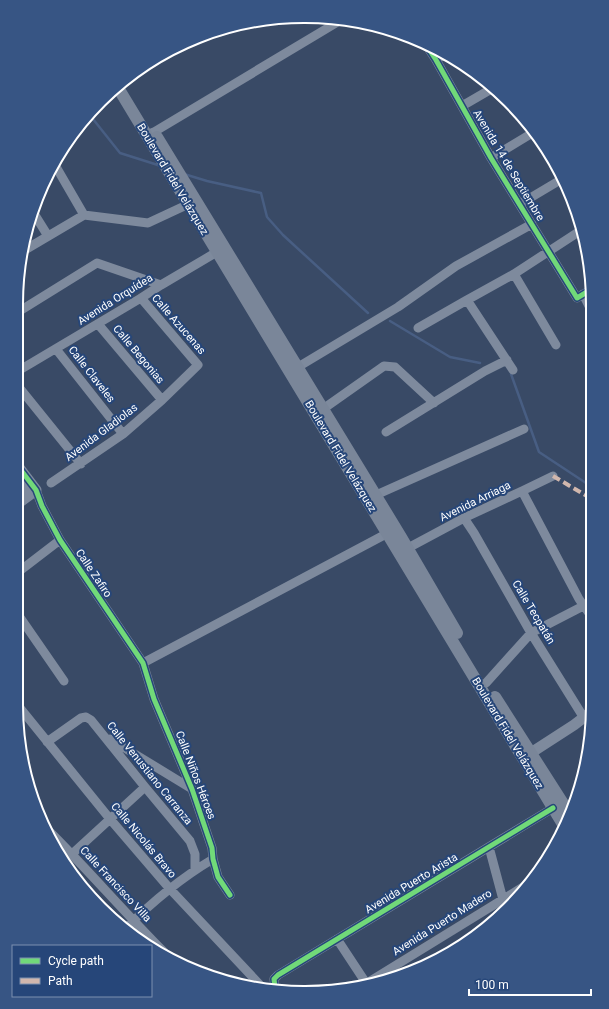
<svg xmlns="http://www.w3.org/2000/svg" width="609" height="1009" font-family="Roboto,sans-serif">
  <style>
    .lines { fill: none; stroke-linecap: round; stroke-linejoin: round }
    .stream { stroke: #485e83; stroke-width: 2.5 }
    .minor { stroke: #7e8a9d; stroke-width: 9 }
    .tertiary { stroke: #7e8a9d; stroke-width: 11 }
    .secondary { stroke: #7a8699; stroke-width: 12 }
    .quiet { stroke: #d1b7ad; stroke-width: 4; stroke-dasharray: 8 4; stroke-linecap: butt }
    .cycleway-casing { stroke: #264679; stroke-width: 8 }
    .cycleway { stroke: #71d979; stroke-width: 5 }
    .labels { text-anchor: middle; stroke-width: 4; stroke-linejoin: round; paint-order: stroke }
    .street-label { font-size: 11px; fill: #fff; stroke: #264679 }
    .rim { fill: none; stroke: #fff; stroke-width: 2 }
  </style>
  <rect width="100%" height="100%" fill="#394a66"/>
  <g class="lines">
    <!-- stream -->
    <path class="stream" d="M89,114L120,153L161,166
      M184,174L207,181L261,193L267,217L283,235L368,313
      M390,321L450,357L480,363
      M511,374L539,452L592,487"/>
    <!-- minor -->
    <path class="minor" d="M425,43L436,60L491,158L577,298L592,289
      M436,60L446,54
      M462,106L493,88
      M147,135L154,132L341,20
      M491,158L534,132
      M55,165L84,215
      M520,204L562,179
      M33,212L48,236
      M84,215L148,223L193,202
      M23,251L84,215
      M514,274L556,345
      M583,294L592,312
      M18,312L97,263L161,285
      M98,324L162,400
      M418,328L467,300
      M56,349L123,434
      M298,367L398,307L456,266L532,224
      M513,370L467,300L514,274L583,229
      M18,371L141,298L161,285L222,249
      M18,386L81,464
      M323,409L384,366L395,367L434,403
      M386,432L485,371L507,360
      M51,483L123,434L162,400L198,365L141,298
      M36,490L42,506L60,540L143,663L154,699L192,789L212,848L213,859L218,877L230,895
      M522,491L579,599L591,616
      M376,495L524,429
      M464,518L474,533L531,633L584,718
      M408,548L464,518L522,491L553,476
      M17,573L60,540
      M17,613L64,681
      M143,663L388,533
      M486,683L531,633L591,602
      M16,703L110,819L170,889L261,986
      M110,739L192,789
      M47,742L81,718L86,717L91,720L145,787L190,841L195,854V870
      M50,832C89,871 125,913 164,952
      M489,847L505,907
      M72,854L145,787
      M125,929C151,903 181,878 213,859
      M337,939L366,983
      M367,983L531,882
      M275,988L274,979L278,975L553,808"/>
    <!-- tertiary -->
    <path class="tertiary" d="M17,480L29,495
      M17,504L36,490L17,465
      M523,758L574,725L591,712"/>
    <!-- secondary -->
    <path class="secondary" d="M117,86L564,826
      M157,137L401,537L457,633
      M495,697L571,816"/>
    <!-- quiet -->
    <path class="quiet" d="M553,476L592,499"/>
    <!-- cycleway casing -->
    <g class="cycleway-casing">
      <path id="cycleway" d="M425,43L436,60L491,158L577,298L592,289
        M17,465L36,490L42,506L60,540L143,663L154,699L192,789L212,848L213,859L218,877L230,895
        M275,988L274,979L278,975L553,808"/>
    </g>
    <!-- cycleway -->
    <use href="#cycleway" class="cycleway"/>
  </g>
  <g class="labels">
    <!-- street labels -->
    <g class="street-label">
      <text transform="translate(509 165) rotate(59)" y="4">Avenida 14 de Septiembre</text>
      <text transform="translate(173 179) rotate(59)" y="4">Boulevard Fidel Velázquez</text>
      <text transform="translate(115 299) rotate(-32)" y="4">Avenida Orquídea</text>
      <text transform="translate(179 324) rotate(49)" y="4">Calle Azucenas</text>
      <text transform="translate(139 354) rotate(50)" y="4">Calle Begonias</text>
      <text transform="translate(92 374) rotate(52)" y="4">Calle Claveles</text>
      <text transform="translate(101 432) rotate(-37)" y="4">Avenida Gladiolas</text>
      <text transform="translate(341 456) rotate(59)" y="4">Boulevard Fidel Velázquez</text>
      <text transform="translate(475 501) rotate(-26)" y="4">Avenida Arriaga</text>
      <text transform="translate(94 573) rotate(56)" y="4">Calle Zafiro</text>
      <text transform="translate(534 612) rotate(59)" y="4">Calle Tecpatán</text>
      <text transform="translate(508 733) rotate(59)" y="4">Boulevard Fidel Velázquez</text>
      <text transform="translate(150 773) rotate(51)" y="4">Calle Venustiano Carranza</text>
      <text transform="translate(196 775) rotate(69)" y="4">Calle Niños Héroes</text>
      <text transform="translate(144 840) rotate(50)" y="4">Calle Nicolás Bravo</text>
      <text transform="translate(411 883) rotate(-31)" y="4">Avenida Puerto Arista</text>
      <text transform="translate(116 884) rotate(47)" y="4">Calle Francisco Villa</text>
      <text transform="translate(442 922) rotate(-32)" y="4">Avenida Puerto Madero</text>
    </g>
  </g>
  <!-- crop -->
  <path d="M0 0H609V1009H0ZM304 23H305A281 281 0 0 1 586 304V705A281 281 0 0 1 305 986H304A281 281 0 0 1 23 705V304A281 281 0 0 1 304 23Z" fill="#375584" fill-rule="evenodd"/>
  <path class="rim" d="M304 23H305A281 281 0 0 1 586 304V705A281 281 0 0 1 305 986H304A281 281 0 0 1 23 705V304A281 281 0 0 1 304 23Z"/>
  <!-- legend -->
  <rect x="12" y="945" width="140" height="52" fill="#264679" stroke="#7d90af"/>
  <rect x="20" y="958" width="20" height="6" fill="#71d979" stroke="#7d90af"/>
  <text x="48" y="965" font-size="12" fill="#ffffff">Cycle path</text>
  <rect x="20" y="978" width="20" height="6" fill="#d1b7ad" stroke="#7d90af"/>
  <text x="48" y="985" font-size="12" fill="#ffffff">Path</text>
  <!-- scale -->
  <path d="M469 989v6h122v-6" fill="none" stroke="#ffffff" stroke-width="2"/>
  <text x="475" y="989" font-size="12" fill="#ffffff" stroke="#264679" stroke-width="3" paint-order="stroke">100 m</text>
</svg>
